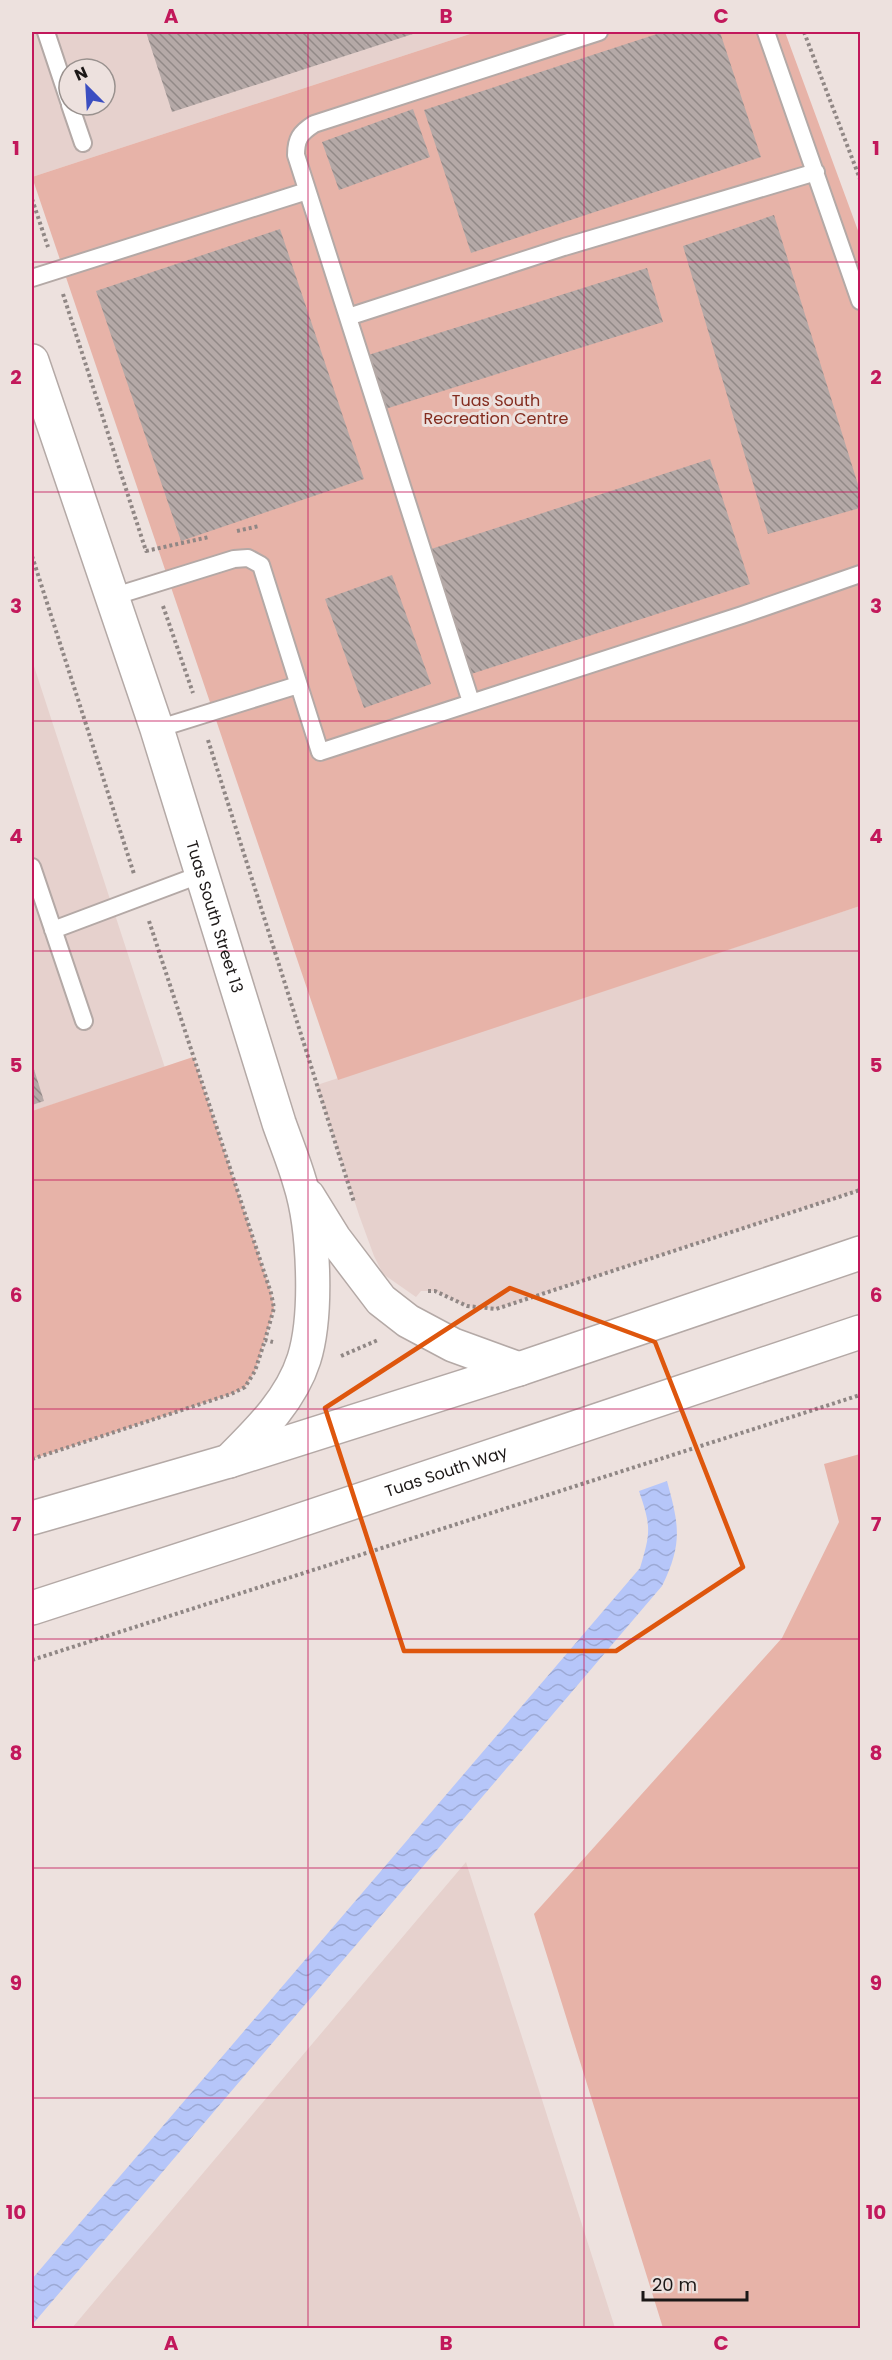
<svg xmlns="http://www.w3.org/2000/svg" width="892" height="2360" font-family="Poppins,sans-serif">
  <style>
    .built { fill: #e6d1cd; fill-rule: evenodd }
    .green { fill: #e7b3a8 }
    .water { fill: url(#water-waves) }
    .building { fill: url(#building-back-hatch) }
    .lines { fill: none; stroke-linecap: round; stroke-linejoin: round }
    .service-casing { stroke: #b4a9a6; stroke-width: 20 }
    .minor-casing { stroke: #b4a9a6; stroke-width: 36 }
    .path { stroke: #908785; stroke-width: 4; stroke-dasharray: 3 3; stroke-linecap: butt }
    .service { stroke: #fff; stroke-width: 16 }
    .minor { stroke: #fff; stroke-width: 33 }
    .marked { fill: none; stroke: #de560d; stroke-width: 4.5; stroke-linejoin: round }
    .grid { fill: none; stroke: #c2185b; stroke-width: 1.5; stroke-opacity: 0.55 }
    .labels { text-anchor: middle; stroke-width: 6; stroke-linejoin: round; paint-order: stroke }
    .park-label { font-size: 16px; fill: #832c1f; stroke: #ede1de }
    .street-label { font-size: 16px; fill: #1c1817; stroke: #ede1de }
    .neatline { fill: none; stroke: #c2185b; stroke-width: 2 }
    .grid-label { font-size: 20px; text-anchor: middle; font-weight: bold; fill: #c2185b }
  </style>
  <defs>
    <pattern id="water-waves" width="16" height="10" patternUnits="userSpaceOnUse" patternTransform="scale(1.5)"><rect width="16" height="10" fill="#b6c6f9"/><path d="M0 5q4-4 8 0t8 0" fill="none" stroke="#9ca9d5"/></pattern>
    <pattern id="building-back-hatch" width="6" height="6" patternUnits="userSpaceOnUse" patternTransform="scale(1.5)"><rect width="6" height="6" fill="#b5a9a7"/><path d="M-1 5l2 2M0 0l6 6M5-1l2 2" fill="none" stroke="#928987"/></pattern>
  </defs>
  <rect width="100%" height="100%" fill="#ede1de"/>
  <!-- built -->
  <path class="built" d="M32,32H476L32,177ZM69,69H105V105H69Z
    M32,660L165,1068L32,1111Z
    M860,906V1190L496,1309L467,1306L435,1291H421L416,1297L383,1274L374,1256L359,1215L317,1085Z
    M466,1862L615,2328H72Z"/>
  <!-- green -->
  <path class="green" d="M476,32H785L860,236V906L338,1080L32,177Z
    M193,1057L271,1293L274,1308L255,1371L245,1387L231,1394L32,1459V1111Z
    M860,1454V2328H663L534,1914L782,1638L839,1522L824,1464Z"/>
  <!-- water -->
  <path class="water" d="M667,1481C679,1525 683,1543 662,1586L32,2325V2279L640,1568C651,1532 651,1526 639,1491Z"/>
  <!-- building -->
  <path class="building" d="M146,32H419L172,112Z
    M663,32H720L761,157L471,253L424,110Z
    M413,109L430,157L339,190L322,142Z
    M774,215L860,491V508L768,534L683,246Z
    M280,229L364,479L181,541L96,291Z
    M647,268L663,322L382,410L365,356Z
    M710,459L750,584L468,675L428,550Z
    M392,575L431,684L364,708L325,599Z
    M32,1063L44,1101L32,1105Z"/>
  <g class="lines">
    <!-- service casing -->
    <g class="service-casing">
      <path id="service" d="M46,32L69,101
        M766,32L860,301
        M70,105L83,143
        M32,278L307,191
        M348,317L564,247L816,172
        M112,597L234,559L248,558L261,565L320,752L742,615L860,574
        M471,702L296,155C296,139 300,133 314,124L599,32
        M157,729L298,685
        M32,867L84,1021
        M53,930L202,874"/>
    </g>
    <!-- minor casing -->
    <g class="minor-casing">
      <g id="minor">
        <path id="s1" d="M32,361L157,729L279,1123C286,1143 294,1162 300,1183C314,1227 318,1314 304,1359C291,1400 259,1431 229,1461"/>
        <path d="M308,1196L334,1238L381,1300L408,1321L453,1345L519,1369"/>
        <path d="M32,1518L229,1461L519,1369L860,1253"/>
        <path id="s2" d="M32,1608L250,1537L860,1332"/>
      </g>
    </g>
    <!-- path -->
    <path class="path" d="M804,32L860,179
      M32,199L48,247
      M63,294L146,551L209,537
      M237,531L259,526
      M32,556L134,874
      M163,606L193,693
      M208,740L354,1202
      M149,921L271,1293L274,1308L265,1340
      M428,1291H435L467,1306L496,1309L860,1190
      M341,1356L378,1340
      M32,1459L231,1394L245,1387L255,1371L265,1340L273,1342
      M32,1660L860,1395"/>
    <!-- service -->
    <use href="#service" class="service"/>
    <!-- minor -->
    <use href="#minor" class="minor"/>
  </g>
  <!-- marked area -->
  <path class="marked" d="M510,1288L655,1342L743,1567L616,1651H404L325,1408Z"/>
  <!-- grid -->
  <path class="grid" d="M308,32V2328M584,32V2328M32,262H860M32,492H860M32,721H860M32,951H860M32,1180H860M32,1409H860M32,1639H860M32,1868H860M32,2098H860"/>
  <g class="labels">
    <!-- park labels -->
    <g class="park-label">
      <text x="496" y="406">Tuas South<tspan x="496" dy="18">Recreation Centre</tspan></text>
    </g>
    <!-- street labels -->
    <g class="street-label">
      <text dy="6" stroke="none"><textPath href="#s1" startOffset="585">Tuas South Street 13</textPath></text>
      <text dy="6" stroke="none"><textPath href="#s2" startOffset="436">Tuas South Way</textPath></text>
    </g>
  </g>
  <!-- border -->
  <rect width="892" height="2360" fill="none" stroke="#ede1de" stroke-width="66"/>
  <!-- north arrow -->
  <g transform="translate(87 87) rotate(336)"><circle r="28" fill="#ede1de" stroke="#99918e" stroke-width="1.5"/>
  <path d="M0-4.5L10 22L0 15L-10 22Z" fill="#3b4ec1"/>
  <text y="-9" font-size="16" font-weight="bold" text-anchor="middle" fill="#1c1817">N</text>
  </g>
  <!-- scale -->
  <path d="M643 2291v9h104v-9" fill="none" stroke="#1c1817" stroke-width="3"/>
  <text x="652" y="2291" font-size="18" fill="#1c1817" stroke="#ede1de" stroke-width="4.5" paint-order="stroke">20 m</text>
  <rect x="33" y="33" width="826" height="2294" class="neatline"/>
  <g class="grid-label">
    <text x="171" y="23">A</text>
    <text x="446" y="23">B</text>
    <text x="721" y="23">C</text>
    <text x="16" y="155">1</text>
    <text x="876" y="155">1</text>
    <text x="16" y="384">2</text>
    <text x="876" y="384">2</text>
    <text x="16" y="613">3</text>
    <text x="876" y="613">3</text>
    <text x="16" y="843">4</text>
    <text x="876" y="843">4</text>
    <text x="16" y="1072">5</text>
    <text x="876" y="1072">5</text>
    <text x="16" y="1302">6</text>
    <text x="876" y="1302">6</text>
    <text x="16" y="1531">7</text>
    <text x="876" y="1531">7</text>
    <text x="16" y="1760">8</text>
    <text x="876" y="1760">8</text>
    <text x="16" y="1990">9</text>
    <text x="876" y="1990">9</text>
    <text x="16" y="2219">10</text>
    <text x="876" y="2219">10</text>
    <text x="171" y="2350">A</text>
    <text x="446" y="2350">B</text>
    <text x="721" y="2350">C</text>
  </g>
</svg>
